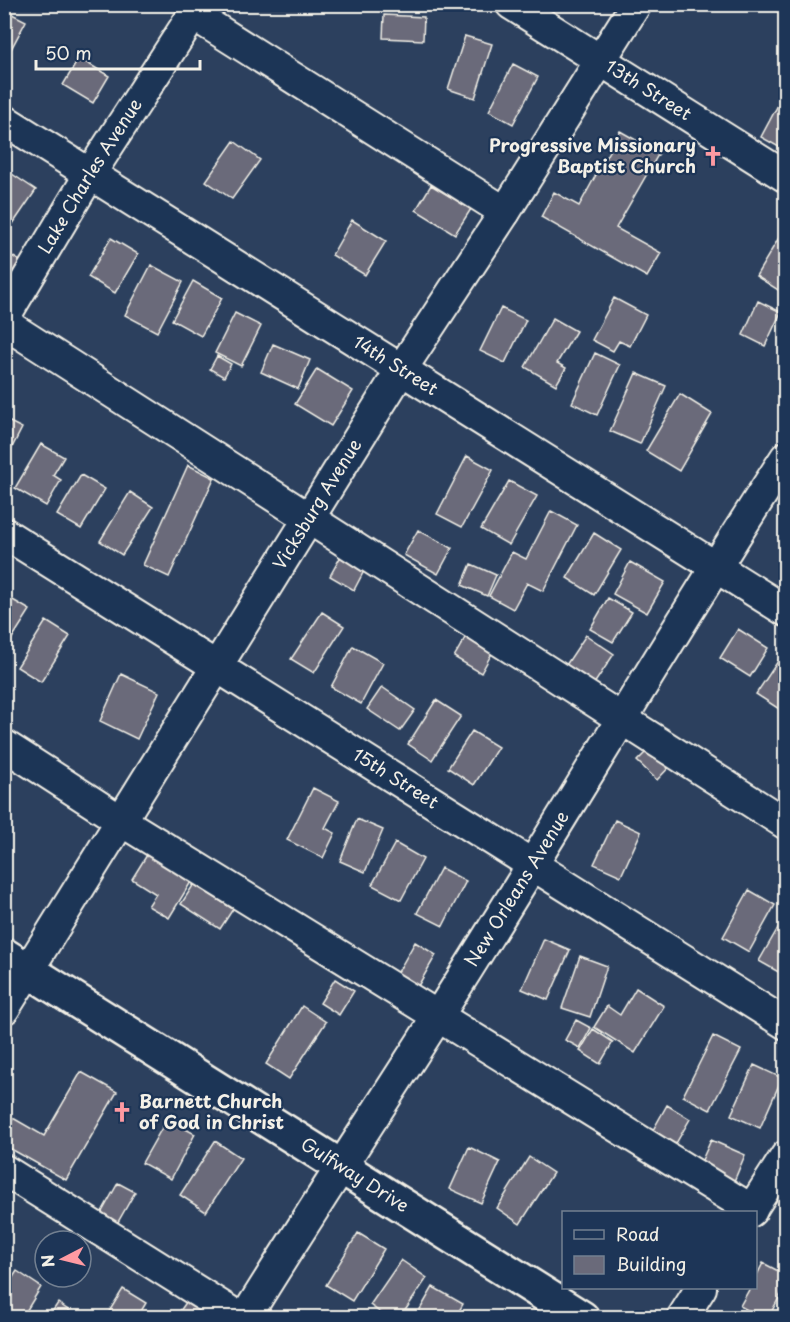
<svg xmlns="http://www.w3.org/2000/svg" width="790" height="1322" font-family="'Playpen Sans',sans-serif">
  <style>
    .building { fill: #6a6a7a; stroke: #f4f1e8; stroke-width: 1.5 }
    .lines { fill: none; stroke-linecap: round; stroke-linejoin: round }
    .minor-casing { stroke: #f4f1e8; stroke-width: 34 }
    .major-casing { stroke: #f4f1e8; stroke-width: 38 }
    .minor { stroke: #1d3557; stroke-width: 30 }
    .major { stroke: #1d3557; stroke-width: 33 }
    .labels { text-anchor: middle; stroke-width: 4.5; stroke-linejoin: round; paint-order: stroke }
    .street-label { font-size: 18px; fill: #f4f1e8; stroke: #1d3557 }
    .poi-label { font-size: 18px; font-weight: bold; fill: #f4f1e8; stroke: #1d3557; text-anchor: end }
  </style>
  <rect width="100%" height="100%" fill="#2c405e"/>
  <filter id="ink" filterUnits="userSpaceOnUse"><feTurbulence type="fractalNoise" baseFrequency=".0167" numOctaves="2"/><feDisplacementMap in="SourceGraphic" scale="12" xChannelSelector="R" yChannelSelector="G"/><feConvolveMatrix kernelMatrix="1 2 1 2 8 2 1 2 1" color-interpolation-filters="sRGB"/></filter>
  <g filter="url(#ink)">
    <!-- building -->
    <path class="building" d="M4,10L26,21L10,51L4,49Z
      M384,15L424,17L423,40L383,38Z
      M465,36L492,44L475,98L448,89Z
      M79,58L109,76L93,103L63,85Z
      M513,64L538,77L513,124L489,111Z
      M778,105L786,108V151L761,137Z
      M620,131L659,153L616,228L661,253L647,277L541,217L554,192L579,206Z
      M234,141L260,160L232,199L206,181Z
      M9,172L36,190L4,237V179Z
      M431,185L471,209L455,234L416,210Z
      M352,220L386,241L365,275L332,255Z
      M783,231L786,233V295L756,276Z
      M111,238L138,254L115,293L88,277Z
      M4,251L20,261L7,282L4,280Z
      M151,265L183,282L157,332L125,315Z
      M193,281L222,298L201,336L172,320Z
      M614,298L646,315L630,346L619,341L613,351L592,340Z
      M758,301L781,312L765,346L743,335Z
      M501,308L526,320L505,363L480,351Z
      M235,313L261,326L241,366L215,353Z
      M553,318L576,331L557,363L566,368L556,385L525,367Z
      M273,344L310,360L298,389L261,372Z
      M595,353L620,365L597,415L572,403Z
      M217,356L231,364L224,377L210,369Z
      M317,369L353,391L331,426L295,404Z
      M636,373L666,386L640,444L610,431Z
      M680,394L712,414L679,471L646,451Z
      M4,419L22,428L4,463Z
      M41,444L64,457L53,475L61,480L46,506L15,488Z
      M467,456L493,470L462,527L437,514Z
      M188,465L214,478L169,577L143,565Z
      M81,475L105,489L81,529L57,515Z
      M509,481L537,496L509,545L481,529Z
      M130,492L153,507L122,555L100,541Z
      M551,511L577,525L543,591L527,583L513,609L489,596L512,552L526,559Z
      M418,530L452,548L438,574L404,555Z
      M594,533L621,550L594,595L567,578Z
      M341,556L365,569L354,590L330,576Z
      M630,562L665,582L647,613L613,594Z
      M471,564L496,575L487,596L462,585Z
      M6,596L30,610L4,651V599Z
      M608,598L632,612L613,642L590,629Z
      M322,612L344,626L314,673L291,659Z
      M46,621L70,636L41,682L17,667Z
      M738,629L768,648L750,677L720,658Z
      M469,631L496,646L481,673L454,657Z
      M586,635L614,654L594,684L566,665Z
      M353,646L383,663L361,704L331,687Z
      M782,655L786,658V699L779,709L756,694Z
      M121,674L159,692L137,739L100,721Z
      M382,687L415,710L400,731L367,709Z
      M436,700L461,716L432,760L408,744Z
      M472,731L498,747L474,785L448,768Z
      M655,743L675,761L657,780L637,761Z
      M313,788L339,801L325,828L335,833L323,858L287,840Z
      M357,819L383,830L365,872L340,861Z
      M615,820L641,832L621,876L594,864Z
      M395,843L423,859L401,900L372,885Z
      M150,850L194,877L169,918L148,906L156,894L132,879Z
      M441,868L466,881L443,926L417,913Z
      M194,884L233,909L220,929L181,904Z
      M749,890L775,905L749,952L723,937Z
      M782,921L786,922V969L782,974L759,961Z
      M544,939L570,950L548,1000L522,989Z
      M415,942L436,955L414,993L393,981Z
      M580,956L607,966L590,1017L562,1008Z
      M335,979L354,991L339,1015L320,1003Z
      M636,988L664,1006L635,1053L594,1027L607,1006L620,1015Z
      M302,1006L326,1022L289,1079L266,1064Z
      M576,1020L591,1028L580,1048L565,1040Z
      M593,1029L613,1042L600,1064L580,1051Z
      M713,1036L741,1050L710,1110L683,1096Z
      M754,1065L782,1078L760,1128L731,1115Z
      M81,1072L117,1092L66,1180L4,1145V1116L6,1114L44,1136Z
      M667,1105L690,1119L671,1152L648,1139Z
      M167,1119L195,1134L171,1179L142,1163Z
      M711,1140L745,1155L732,1186L697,1171Z
      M215,1141L241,1158L206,1212L180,1195Z
      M469,1147L500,1162L481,1203L450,1189Z
      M529,1157L553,1173L520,1224L497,1208Z
      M118,1183L135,1192L114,1229L98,1219Z
      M358,1233L384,1249L352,1301L326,1285Z
      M401,1260L427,1278L400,1318H388L370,1305Z
      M763,1263L786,1275V1285L768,1318H762L740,1306L750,1288H756V1277Z
      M17,1271L41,1287L22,1318H4V1291Z
      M433,1287L463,1304L455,1318H415Z
      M123,1289L146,1303L137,1318H105Z
      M187,1301L210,1318H175Z
      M58,1303L80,1318H48Z"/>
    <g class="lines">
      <!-- minor casing -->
      <g class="minor-casing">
        <g id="minor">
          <path id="s1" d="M511,4L786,177"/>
          <path d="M194,15L505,212"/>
          <path id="s2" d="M4,120L786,611"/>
          <path id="s3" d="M4,318L90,174L200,4"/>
          <path d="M4,323L786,824"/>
          <path id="s4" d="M4,533L786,1024"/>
          <path d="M4,745L123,822L752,1210"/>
          <path id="s5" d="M4,1009L401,370L505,212L636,4"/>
          <path d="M4,1170L240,1318"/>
          <path d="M750,1212L786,1156"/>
          <path id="s6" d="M245,1318C308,1216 374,1117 438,1016C556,831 666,641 786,457"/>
          <path d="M682,1318L701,1288"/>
        </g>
      </g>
      <!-- major casing -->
      <g class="major-casing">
        <g id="major">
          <path id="s7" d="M4,955L582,1318"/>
        </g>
      </g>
      <!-- minor -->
      <use href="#minor" class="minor"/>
      <!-- major -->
      <use href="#major" class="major"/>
    </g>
  </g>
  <!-- icons -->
  <defs>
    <g id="church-bare" transform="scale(1.62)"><path d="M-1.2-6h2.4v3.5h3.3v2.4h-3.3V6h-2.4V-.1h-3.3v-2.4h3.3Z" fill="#ff9aa2" stroke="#1d3557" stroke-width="2.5" paint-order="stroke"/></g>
  </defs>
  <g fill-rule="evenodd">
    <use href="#church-bare" x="713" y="156"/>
    <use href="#church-bare" x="122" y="1112"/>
  </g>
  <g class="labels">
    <!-- street labels -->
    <g class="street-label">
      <text dy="6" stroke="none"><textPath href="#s1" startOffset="162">13th Street</textPath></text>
      <text dy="6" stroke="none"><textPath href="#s3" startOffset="166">Lake Charles Avenue</textPath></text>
      <text dy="6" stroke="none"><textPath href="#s2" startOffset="462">14th Street</textPath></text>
      <text dy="6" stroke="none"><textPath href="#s5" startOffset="594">Vicksburg Avenue</textPath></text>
      <text dy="6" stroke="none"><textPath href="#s4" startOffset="462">15th Street</textPath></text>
      <text dy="6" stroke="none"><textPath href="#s6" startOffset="508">New Orleans Avenue</textPath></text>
      <text dy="6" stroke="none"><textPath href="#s7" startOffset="414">Gulfway Drive</textPath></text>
    </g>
    <!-- poi labels -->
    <g class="poi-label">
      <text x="696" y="152">Progressive Missionary<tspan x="696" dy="21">Baptist Church</tspan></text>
      <text x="139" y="1108" text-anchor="start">Barnett Church<tspan x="139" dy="21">of God in Christ</tspan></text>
    </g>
  </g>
  <!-- margin -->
  <rect width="790" height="1322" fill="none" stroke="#1d3557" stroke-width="24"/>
  <rect x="12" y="12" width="766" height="1298" fill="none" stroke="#f4f1e8" stroke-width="2" filter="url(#ink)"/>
  <!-- legend -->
  <rect x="562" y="1211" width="195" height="78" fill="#1d3557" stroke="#738091" stroke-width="1.5"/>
  <rect x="574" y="1230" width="30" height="9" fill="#1d3557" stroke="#738091" stroke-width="1.5"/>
  <text x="616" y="1241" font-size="18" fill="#f4f1e8">Road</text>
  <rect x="574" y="1256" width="30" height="18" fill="#6a6a7a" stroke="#738091" stroke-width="1.5"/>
  <text x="616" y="1271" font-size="18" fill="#f4f1e8">Building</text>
  <!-- north arrow -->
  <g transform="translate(63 1259) rotate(263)"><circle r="28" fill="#1d3557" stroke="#738091" stroke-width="1.5"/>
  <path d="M0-4.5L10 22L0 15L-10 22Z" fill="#ff9aa2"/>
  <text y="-9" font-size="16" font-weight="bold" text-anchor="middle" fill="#f4f1e8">N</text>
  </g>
  <!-- scale -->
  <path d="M36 60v9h164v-9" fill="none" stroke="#f4f1e8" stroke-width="3"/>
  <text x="45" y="60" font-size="18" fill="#f4f1e8" stroke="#1d3557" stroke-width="4.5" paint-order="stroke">50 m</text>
</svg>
